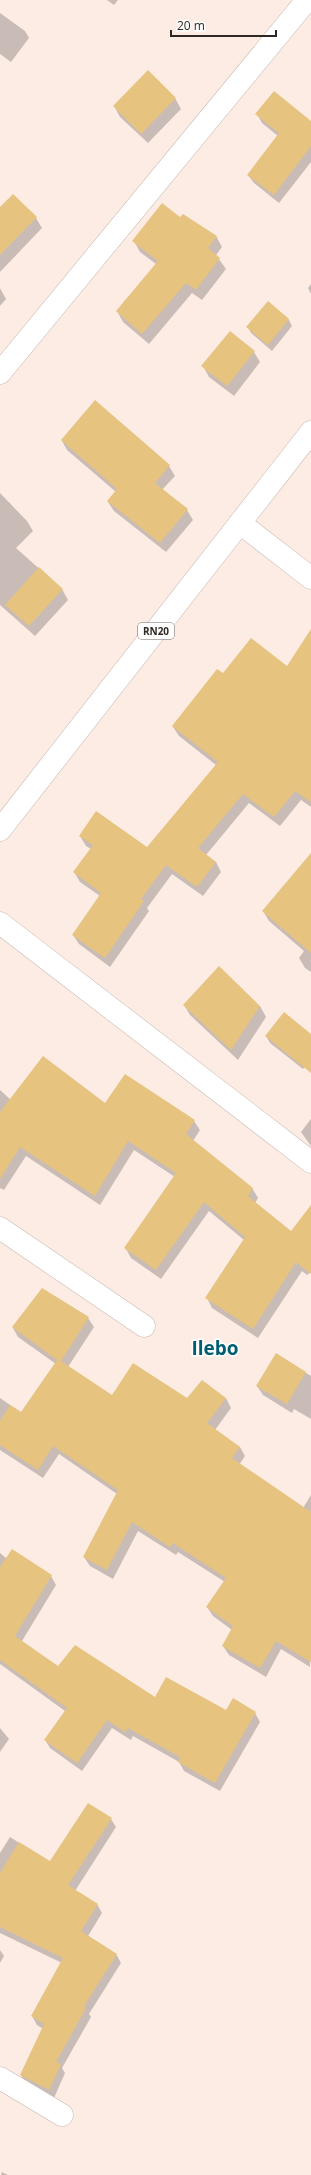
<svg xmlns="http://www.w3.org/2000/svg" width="311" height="2175" font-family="'Open Sans',sans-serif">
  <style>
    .shadow { fill: #0003 }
    .building { fill: #e6c37f }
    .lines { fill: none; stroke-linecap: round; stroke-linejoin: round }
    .minor-casing { stroke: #c7b8b1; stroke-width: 23 }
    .major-casing { stroke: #c7b8b1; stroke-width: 23 }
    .minor { stroke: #fff; stroke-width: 22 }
    .major { stroke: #fff; stroke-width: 22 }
    .labels { text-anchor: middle; stroke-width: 3.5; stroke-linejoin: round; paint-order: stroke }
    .shield { fill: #fdfdfd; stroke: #6c6866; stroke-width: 1 }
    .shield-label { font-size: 10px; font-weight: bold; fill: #2e2825 }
    .town-label { font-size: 19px; font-weight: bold; fill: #005e71; stroke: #fdfdfd }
  </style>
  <rect width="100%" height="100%" fill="#fcece4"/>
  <!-- shadow -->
  <path class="shadow" d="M107,0H118L114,5Z
    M0,13L25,31L29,38L11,62L0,54Z
    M175,98L181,109L148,143L120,117L114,106Z
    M257,114L311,123V162L279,203L254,183L248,175L278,136L262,123Z
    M0,210L36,218L42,228L0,272Z
    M180,219L216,236L222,247L216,255L226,269L202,300L192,293L149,344L123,322L117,311L156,264L140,252L134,241Z
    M311,284V294L308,288Z
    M0,288L6,299L0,306Z
    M268,302L289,320L292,326L272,351L251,333L248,327Z
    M254,352L260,362L234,396L209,377L203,366Z
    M62,441L169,466L175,476L162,490L187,510L193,520L166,552L114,511L108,502L116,492L67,450Z
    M0,493L27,521L33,531L16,548L62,589L68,600L35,636L0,605Z
    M311,631V807L301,800L280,826L249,803L206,855L216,862L221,872L203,896L172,874L147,908L149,911L110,967L79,944L73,935L100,896L80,882L74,872L91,849L86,846L80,836L148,848L216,765L179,736L173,727L223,674L287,668Z
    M311,881V972L305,968L299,958L304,951L269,921L263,911Z
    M184,1005L260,1006L266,1017L238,1060L190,1015Z
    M311,1035V1058L303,1069L270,1043L266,1036Z
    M125,1075L194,1121L200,1130L193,1141L252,1188L258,1198L255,1203L292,1233L311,1206V1272L307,1275L302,1271L258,1338L212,1308L207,1298L244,1240L209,1211L161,1279L131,1258L126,1249L175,1177L134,1150L100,1205L26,1156L4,1190L0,1188V1090L11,1100L106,1105Z
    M311,1119V1146L301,1132Z
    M88,1318L94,1327L68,1367L112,1397L188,1400L226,1398L231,1408L215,1430L240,1447L245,1456L239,1465L303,1508L311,1495L310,1667L281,1649L266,1677L229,1655L223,1646L232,1630L213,1616L207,1607L225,1582L178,1552L176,1555L138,1531L113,1579L90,1566L84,1557L117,1494L59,1454L43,1478L0,1450V1398L22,1413L56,1364L18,1337L13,1328Z
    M277,1355L311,1376V1419L294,1409L292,1413L263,1395L257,1386Z
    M0,1553L7,1559L51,1576L56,1585L22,1641L59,1668L155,1699L226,1712L255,1713L260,1722L220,1791L184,1771L179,1762L133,1736L131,1740L112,1728L82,1771L50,1748L45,1740L65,1711L0,1664Z
    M0,1728L9,1739L0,1752Z
    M111,1819L116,1827L75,1891L97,1904L102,1913L88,1936L116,1954L121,1963L89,2014L91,2017L62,2068L65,2073L54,2098L26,2084L21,2075L43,2029L37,2025L32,2016L62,1963L0,1933V1853L10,1837L51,1863Z
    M0,1950L4,1956L0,1963Z
    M2,2172L8,2175H1Z"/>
  <!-- building -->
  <path class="building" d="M148,70L176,98L141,134L113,106Z
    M274,91L311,121V146L274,195L247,175L279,133L255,114Z
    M13,194L37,217L0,255V207Z
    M162,203L180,217L183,214L217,236L208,248L220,258L196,290L186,283L142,334L116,311L158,261L132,241Z
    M268,301L289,319L268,345L246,327Z
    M230,331L255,351L227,386L201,366Z
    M95,400L170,465L155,483L188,509L160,543L107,501L117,489L61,440Z
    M39,567L63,589L29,626L5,605Z
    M311,629V802L295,791L274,817L243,794L198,848L216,862L197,887L166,865L141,899L144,901L105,958L72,935L101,893L73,872L93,845L79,836L96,811L147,847L218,762L172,726L217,669L223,673L251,638L287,666Z
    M311,853V953L262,911Z
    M219,966L260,1006L231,1050L183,1005Z
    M284,1012L311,1034V1073L265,1036Z
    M43,1056L105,1103L125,1074L195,1120L186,1134L253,1188L248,1196L291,1231L311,1205V1274L296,1262L253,1329L205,1298L245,1237L204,1202L156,1270L124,1248L176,1173L128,1141L95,1196L20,1147L0,1179V1112Z
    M42,1288L89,1317L61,1361L112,1395L133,1363L187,1398L202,1380L226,1398L207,1423L240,1447L232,1458L311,1512V1662L276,1641L260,1668L222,1646L233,1626L206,1607L226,1578L173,1543L170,1547L132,1522L107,1570L83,1557L118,1490L53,1446L38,1470L0,1445V1421L10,1405L21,1412L57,1360L12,1327Z
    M276,1353L306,1372L287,1404L256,1386Z
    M12,1549L52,1575L15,1636L58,1666L75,1645L155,1697L166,1677L226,1710L233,1698L256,1712L215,1783L178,1762L180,1757L128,1728L125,1732L107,1720L77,1763L44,1740L67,1708L0,1660V1567Z
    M88,1803L112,1818L68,1885L98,1904L81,1931L117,1954L84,2006L86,2008L56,2062L61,2064L49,2090L20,2075L44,2024L31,2016L63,1958L0,1927V1873L19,1842L50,1861Z"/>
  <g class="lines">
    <!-- minor casing -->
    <g class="minor-casing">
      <path id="minor" d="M0,373L307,0
        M240,523L311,578
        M0,923L311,1162
        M0,1228L144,1326
        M0,2078L62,2115"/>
    </g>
    <!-- major casing -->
    <g class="major-casing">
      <path id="major" d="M0,830L311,432"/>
    </g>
    <!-- minor -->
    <use href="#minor" class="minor"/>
    <!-- major -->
    <use href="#major" class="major"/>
  </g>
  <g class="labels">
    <!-- shield labels -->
    <rect class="shield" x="138" y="623" width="36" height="16" rx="3"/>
    <g class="shield-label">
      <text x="156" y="635">RN20</text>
    </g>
    <!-- town labels -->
    <g class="town-label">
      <text x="215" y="1355">Ilebo</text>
    </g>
  </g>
  <!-- scale -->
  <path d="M171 30v6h105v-6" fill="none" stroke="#2e2825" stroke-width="2"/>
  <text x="177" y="30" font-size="12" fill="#2e2825" stroke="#fdfdfd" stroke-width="3" paint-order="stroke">20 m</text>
</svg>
